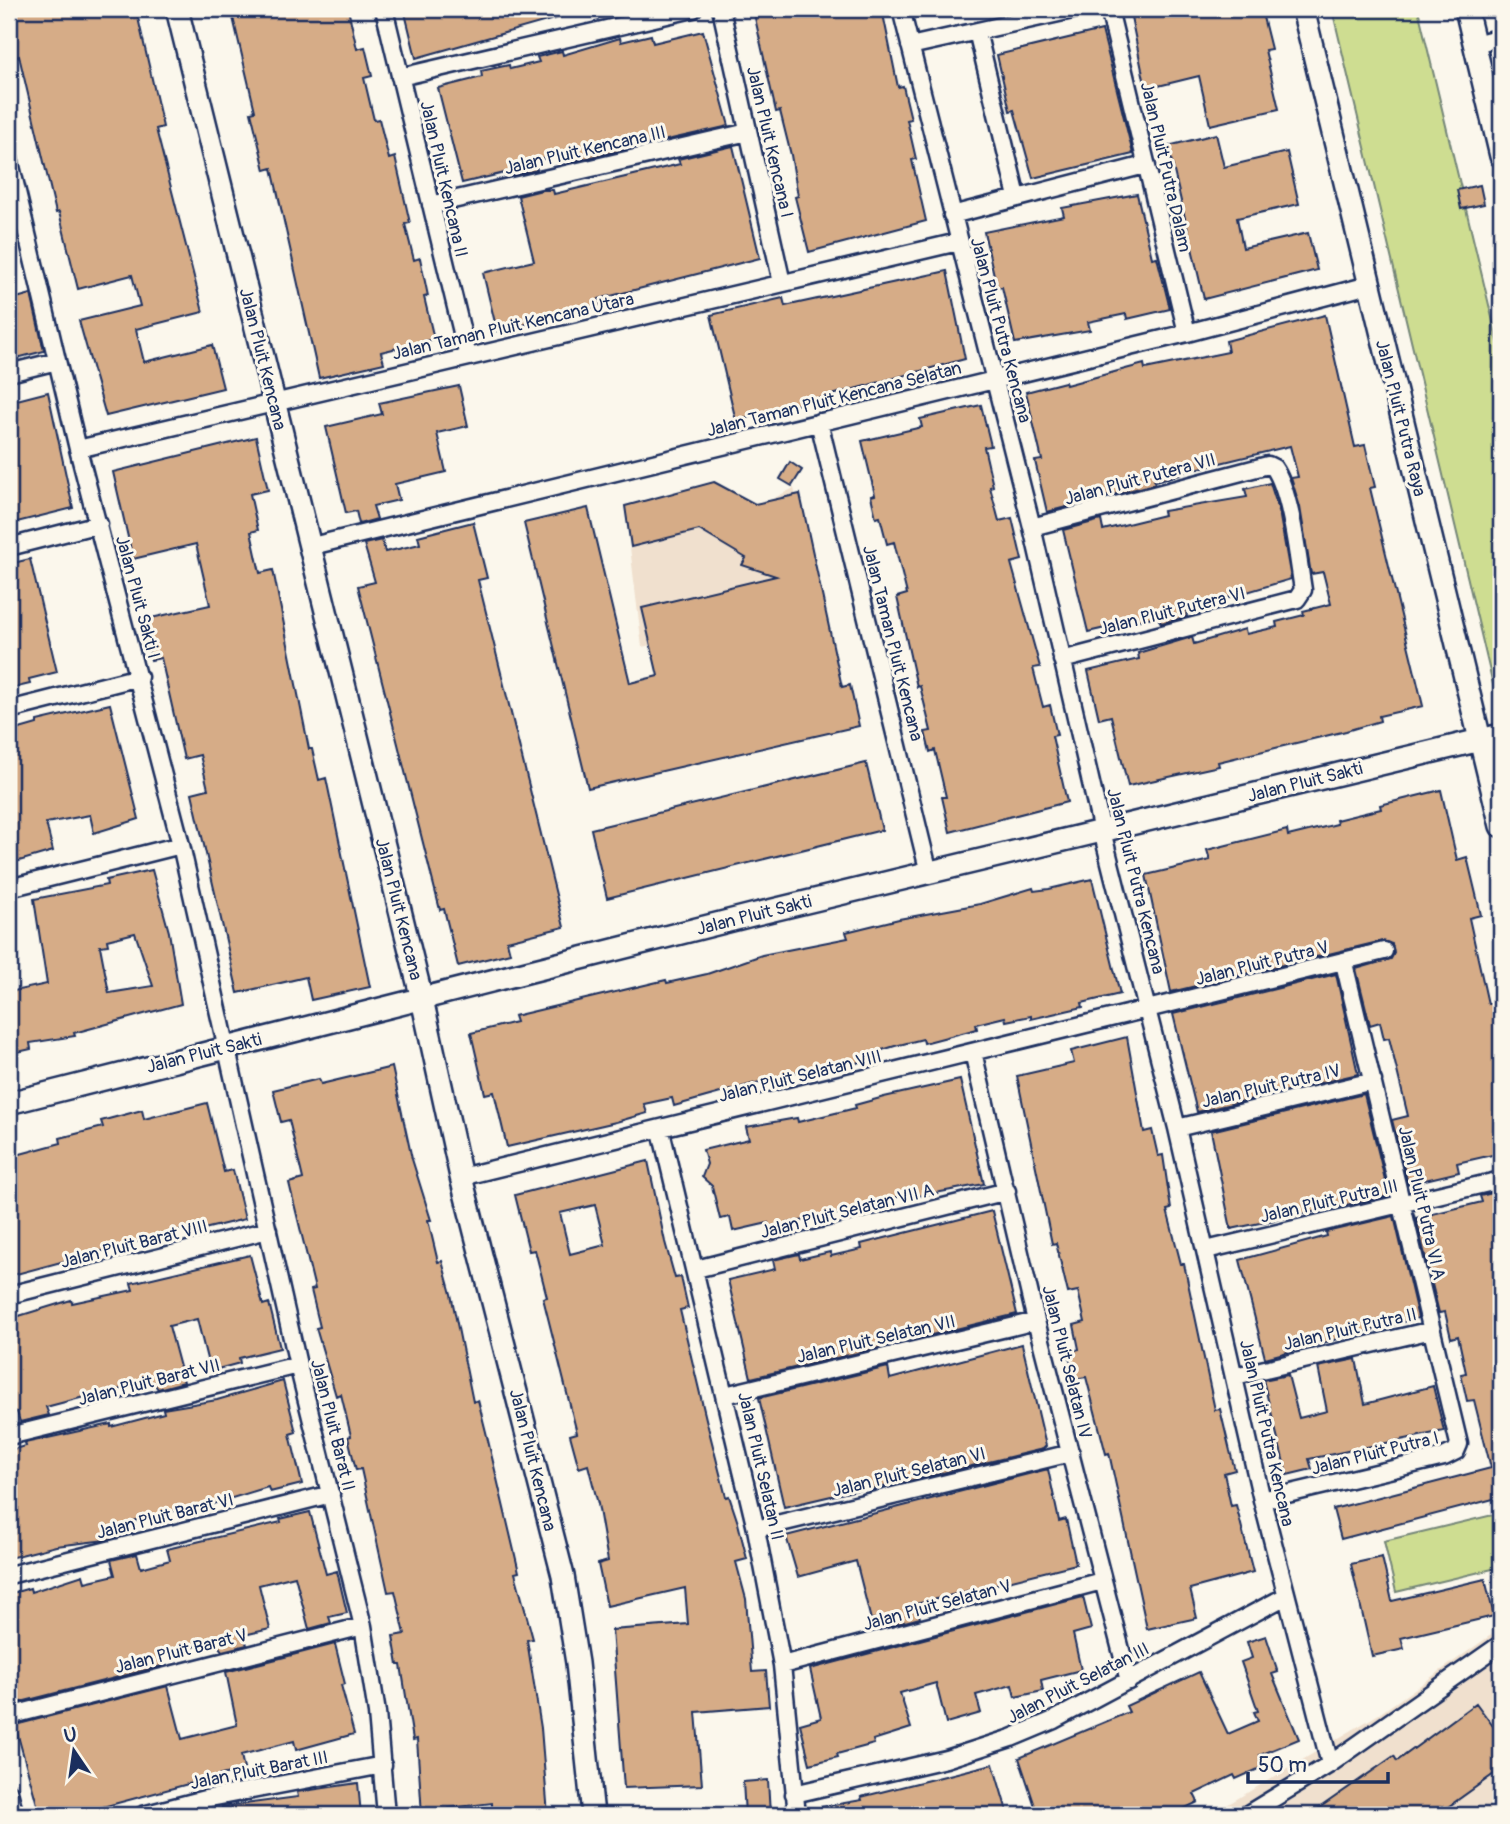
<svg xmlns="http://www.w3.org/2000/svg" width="1510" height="1824" font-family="Pangolin,sans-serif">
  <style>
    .built { fill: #f0e0ce }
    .green { fill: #cedd91; stroke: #748678; stroke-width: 2 }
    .building { fill: #d6ac87; stroke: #1b2f5e; stroke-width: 2; fill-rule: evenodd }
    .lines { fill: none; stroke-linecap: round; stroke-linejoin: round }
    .street-casing { stroke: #1b2f5e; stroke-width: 21 }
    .secondary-casing { stroke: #1b2f5e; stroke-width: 26 }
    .street { stroke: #fbf7ec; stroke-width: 16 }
    .secondary { stroke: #fbf7ec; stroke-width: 21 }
    .labels { text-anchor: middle; stroke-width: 6; stroke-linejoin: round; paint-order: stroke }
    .street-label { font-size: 18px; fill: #1b2f5e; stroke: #fbf7ec }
  </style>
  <rect width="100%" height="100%" fill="#fbf7ec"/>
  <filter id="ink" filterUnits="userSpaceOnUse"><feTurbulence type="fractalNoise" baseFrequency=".0143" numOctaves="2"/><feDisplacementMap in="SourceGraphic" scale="14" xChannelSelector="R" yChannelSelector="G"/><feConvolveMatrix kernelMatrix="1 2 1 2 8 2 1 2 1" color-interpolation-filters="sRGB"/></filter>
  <g filter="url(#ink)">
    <!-- built -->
    <path class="built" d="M714,482L758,506L794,488L820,606L642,647L625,506Z
      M1501,1628V1815H1210L1379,1714Z"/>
    <!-- green -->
    <path class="green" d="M1332,9H1418L1501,355V718Z
      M1501,1513V1567L1396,1592L1384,1541Z"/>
    <!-- building -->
    <path class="building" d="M9,9H136L163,127L156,129L203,312L136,329L144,362L212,345L223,388L106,416L79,321L140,306L132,275L78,289L59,212L56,213L19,56L13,58L9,39Z
      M231,9H348L357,49L365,47L372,76L364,78L374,120L379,119L389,159L395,157L410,223L405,224L414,260L420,258L428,296L424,297L434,339L381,352L384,363L319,378L272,168L265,170L251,112L255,111Z
      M404,9H567L568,15L416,58Z
      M753,9H882L898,87L903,86L911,119L907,120L916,159L912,160L926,221L809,252L795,197L798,196L791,155L780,111L776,112Z
      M1143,9H1183V12L1197,9H1261L1271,49L1265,50L1279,109L1210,125L1199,76L1146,89L1130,12Z
      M1102,30L1133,154L1033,178L1014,110L1010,111L997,55Z
      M703,31L729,126L565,163L563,154L535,161L537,170L510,176L509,172L462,183L438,88L482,77L481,71L509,65L510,69L539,62L537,57L562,51L563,55L620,38L621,42L651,35L653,43Z
      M1216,134L1224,167L1287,152L1299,204L1237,218L1243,248L1308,233L1317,270L1204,299L1168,146Z
      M733,146L760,258L599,299L601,307L497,331L483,273L534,261L518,196L542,190H553L554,194L680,164L678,159Z
      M1480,185L1484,204L1461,209L1457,190Z
      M1137,194L1152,258L1157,257L1170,309L1127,319L1126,314L1088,322L1090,330L1015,343L1002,287L997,288L984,232L1064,216L1062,208Z
      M947,271L965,359L736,421L711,315L783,298L785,306Z
      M31,294L44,351L9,360V300Z
      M1325,315L1355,447L1365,445L1375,487L1370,488L1423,706L1379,716L1380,721L1346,731L1218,762L1219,766L1128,786L1111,716L1099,719L1088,671L1139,659L1138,653L1192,637L1194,644L1245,629L1246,634L1277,627L1276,622L1304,615L1303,611L1331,604L1323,572L1311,574L1300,507L1291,478L1298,477L1290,446L1179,473L1180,475L1154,481L1155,484L1047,512L1035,461L1042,460L1026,392L1065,382L1066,385L1144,364L1145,369L1228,352L1226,341Z
      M459,386L468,426L437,433L446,472L395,484L399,500L373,506L377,519L359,524L356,511L346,513L326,427L382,414L379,403Z
      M48,392L73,508L9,524V402Z
      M981,405L991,446L984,447L993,486L990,487L999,521L1012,518L1022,560L1011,563L1040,667L1033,668L1043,707L1050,705L1057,735L1052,736L1067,802L950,832L942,797H946L935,750L930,752L925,732L931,731L920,686L917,687L897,597L907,594L894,542L887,544L880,517L876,518L871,496L875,495L862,441L922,427L920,419Z
      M256,437L268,490L250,494L258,530L251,532L260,573L273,570L309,749H312L319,780L326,778L370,987L311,1000L306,977L238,993L192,793L208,789L200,755L184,759L161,658L151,660L142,620L210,605L196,544L133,559L113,472Z
      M790,462L802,470L792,486L780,479Z
      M714,482L755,504L800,494L842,687L850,685L859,726L588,788L524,523L588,508L630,683L658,676L642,608L776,576L742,565L746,558L699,530L631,547L625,506Z
      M1270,483L1279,511L1291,579L1186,610L1187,617L1161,623L1157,616L1088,632L1063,530L1101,520L1103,530L1164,515L1163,511L1247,497L1245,489Z
      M473,522L487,578L478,580L564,927L507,941L510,953L458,966L444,909L440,910L358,586L375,582L364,544L382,540L385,552L420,544L418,536Z
      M30,559L57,672L29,679L30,684L9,689V564Z
      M110,704L139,819L94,833L90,815L46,823L53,851L9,864V732L37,724V721Z
      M866,763L882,830L607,898L591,829Z
      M1441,790L1457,860L1467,857L1481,915L1469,918L1488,1004L1499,1001L1501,1011V1153L1457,1163L1459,1172L1408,1184L1392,1120L1408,1116L1389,1038L1384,1039L1380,1022L1370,1025L1356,969L1391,959L1394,953L1392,944L1382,941L1171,992L1146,875L1210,860L1207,850L1287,830L1288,836L1337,824L1336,820L1381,809L1380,805Z
      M152,870L169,932L181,1004L74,1033L75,1036L30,1043L31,1049L9,1054V992L47,984L34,899L107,885L106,880ZM135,933L153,986L109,993L100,946L108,945L107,940Z
      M1092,879L1120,994L1082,1003L1083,1007L1031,1019V1016L1006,1021L1005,1017L976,1024L977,1029L924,1043L923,1039L895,1046L866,1055L868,1060L811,1074L810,1068L674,1106L672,1098L644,1104L647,1113L616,1122L507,1147L494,1092L485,1094L471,1033L516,1022L514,1016L666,980L667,983L707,974L762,955L848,938L846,932L899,919L980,904L1033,888L1034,891L1049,889Z
      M1336,974L1358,1074L1197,1112L1173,1014Z
      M1127,1037L1144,1132L1152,1130L1158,1156L1163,1155L1171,1209L1167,1210L1181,1264H1184L1215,1410L1220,1409L1230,1451L1235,1470L1224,1473L1231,1506L1236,1505L1253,1572L1190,1589L1197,1618L1147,1629L1109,1453L1106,1454L1086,1377L1075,1379L1068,1352L1079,1349L1074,1325L1085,1322L1078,1291L1068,1293L1056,1243L1052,1244L1017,1076L1074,1063L1071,1051Z
      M392,1067L412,1159L431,1220H428L438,1262L442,1261L451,1294L473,1402L478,1400L486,1432L519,1572L515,1573L533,1639L527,1640L541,1728L548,1815H492V1803L449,1808L450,1815H422L417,1739L413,1740L401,1665H398L393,1636L405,1634L395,1591L388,1592L361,1469L356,1470L348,1437L351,1436L341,1394L336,1396L316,1328L320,1327L311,1290L315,1289L289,1183L303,1179L289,1120L281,1122L273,1090L319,1079L321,1084Z
      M960,1080L984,1184L908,1198L907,1194L852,1211L769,1227L768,1223L733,1231L730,1217L720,1219L712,1186L702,1177L707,1164L703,1150L749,1139L746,1127L797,1118L798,1122L856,1108L855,1105L884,1097Z
      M1364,1094L1389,1196L1231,1229L1211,1131Z
      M207,1103L224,1172L233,1170L245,1219L204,1229L203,1224L9,1276V1157L61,1143L60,1138L103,1127L101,1121L142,1110L144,1119Z
      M648,1161L665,1242L675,1278L681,1277L688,1308L680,1310L706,1419L726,1497L729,1496L738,1523L747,1559L736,1562L746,1599L752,1672L766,1671L769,1706L696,1712L702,1785L624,1788L612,1630L688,1624L685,1588L607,1606L598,1564L608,1561L598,1504L588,1465L579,1468L570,1435L577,1433L543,1298L547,1297L535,1250L529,1251L515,1195ZM595,1205L605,1245L570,1254L560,1213Z
      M1501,1191V1497L1341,1539L1333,1509L1491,1468L1474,1400L1467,1401L1461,1374L1466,1373L1458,1336L1451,1338L1445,1312L1439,1313L1416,1218L1482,1202L1480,1196Z
      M992,1211L1017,1314L911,1340L910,1336L882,1342L883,1347L751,1378L728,1280L775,1269L773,1260L799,1254L800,1259L830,1252L831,1256L862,1249L861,1244Z
      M1394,1216L1418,1318L1265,1358L1240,1260L1327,1236L1326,1232Z
      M250,1255L263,1305L269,1303L280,1348L239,1358L240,1363L210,1371L197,1319L169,1326L184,1382L158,1389L153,1382L84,1397L46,1407L49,1415L20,1422L17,1412L9,1414V1319L71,1300L72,1303L133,1290L131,1283Z
      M1022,1344L1046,1446L1043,1449L871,1490L870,1487L784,1507L759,1398L888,1367L890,1379Z
      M1356,1359L1365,1404L1433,1386L1444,1431L1309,1459L1312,1469L1287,1475L1263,1380L1288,1375L1299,1418L1327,1411L1318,1367Z
      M283,1381L296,1432L290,1434L302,1484L270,1492L268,1487L183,1513L182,1509L133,1521L135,1529L132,1533L106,1540L56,1546L9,1558V1450L26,1446L25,1443L111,1424V1427L164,1413L163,1409L217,1400Z
      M1048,1469L1059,1521L1066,1519L1076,1564L916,1604L920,1618L882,1628L879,1618L871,1620L856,1561L798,1577L786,1536Z
      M310,1512L326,1574L337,1571L347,1613L329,1617L331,1623L309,1629L295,1576L259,1585L270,1629L244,1635L247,1645L222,1651L215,1641L163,1655L162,1666L13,1704L9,1686V1594L30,1588L31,1592L83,1575L85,1582L115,1575L111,1560L137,1554L141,1568L170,1560L167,1549L281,1522L280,1519Z
      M1382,1557L1392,1601L1485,1579L1494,1616L1401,1638L1404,1649L1372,1656L1351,1564Z
      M1083,1597L1091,1629L1073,1634L1081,1670L1041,1680L1043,1691L1015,1697L1012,1685L976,1695L981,1713L946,1723L936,1683L900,1693L911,1728L873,1740L874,1744L837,1754L838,1757L810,1764L800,1724L821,1718L810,1669Z
      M1266,1636L1278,1672L1272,1674L1299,1739L1260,1755L1265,1766L1236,1779L1234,1775L1194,1794L1198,1802L1171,1815H1038L1019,1758L1129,1712L1126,1706L1199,1672L1228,1734L1258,1721L1254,1712L1258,1711L1241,1662L1252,1658L1247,1642Z
      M335,1644L345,1684L341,1685L354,1734L296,1750L294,1741L241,1755L244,1769L73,1815H40L15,1725L168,1686L182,1739L237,1725L226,1672Z
      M1476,1703L1501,1737V1769L1445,1809L1443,1806L1429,1815H1309L1394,1756L1397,1761Z
      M993,1764L1007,1811L994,1815H822L821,1807L862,1800L861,1797Z
      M768,1780L770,1815H745L743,1782Z
      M358,1783L361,1815H222V1807L298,1797L297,1792Z"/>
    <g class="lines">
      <!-- street casing -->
      <g class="street-casing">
        <path id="street" d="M384,9L468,357
          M721,9L782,283
          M901,9L1032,527L1102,831L1177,1128L1262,1500L1330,1764
          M1109,9L1187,333
          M977,31L1017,197
          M1475,44L1501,37
          M910,46L1077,9
          M400,77L693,9
          M9,158L78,449L181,845L298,1365L363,1626L377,1713L386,1815
          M431,205L748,132
          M952,215L1145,165
          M9,373L57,361
          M819,422L929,873
          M78,449L958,242
          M1032,527L1268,465L1274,468C1291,492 1298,559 1303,590L1297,599L1062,660
          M9,547L99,524
          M308,547L1187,333L1369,285
          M9,710L139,677
          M9,888L181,845
          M973,1052L1036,1321L1129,1681
          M1177,1128L1373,1081
          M661,1131L756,1529L782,1665L797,1815
          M461,1177L1384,951
          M1206,1250L1501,1180
          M696,1269L1007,1191
          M9,1295L268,1230
          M1235,1376L1432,1330
          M725,1395L1036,1321
          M9,1436L298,1365
          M1262,1500L1444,1457L1456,1451L1459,1444L1344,963
          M756,1529L1071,1453
          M9,1575L331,1494
          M782,1665L1102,1581
          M9,1716L363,1626
          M9,1792L15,1815
          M794,1794L946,1759L1011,1738L1054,1720L1286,1596
          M143,1815L205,1799L383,1765
          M1246,1815L1330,1764L1501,1644"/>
      </g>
      <!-- secondary casing -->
      <g class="secondary-casing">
        <path id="secondary" d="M177,9L422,999L461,1177L563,1576L577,1663L593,1815
          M1303,9L1501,826
          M1466,9L1501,156
          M9,1103L752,915L1501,735"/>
      </g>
      <!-- street -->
      <use href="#street" class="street"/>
      <!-- secondary -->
      <use href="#secondary" class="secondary"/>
    </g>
  </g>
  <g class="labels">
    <!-- street labels -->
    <g class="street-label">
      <text transform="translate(770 142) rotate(77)" y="6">Jalan Pluit Kencana I</text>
      <text transform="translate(585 150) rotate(-13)" y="6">Jalan Pluit Kencana III</text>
      <text transform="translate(1166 167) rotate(77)" y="6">Jalan Pluit Putra Dalam</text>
      <text transform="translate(444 179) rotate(77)" y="6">Jalan Pluit Kencana II</text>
      <text transform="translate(513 326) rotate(-13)" y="6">Jalan Taman Pluit Kencana Utara</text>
      <text transform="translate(1001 330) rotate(75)" y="6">Jalan Pluit Putra Kencana</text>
      <text transform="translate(263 359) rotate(76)" y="6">Jalan Pluit Kencana</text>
      <text transform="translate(834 399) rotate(-14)" y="6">Jalan Taman Pluit Kencana Selatan</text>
      <text transform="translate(1401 418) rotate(76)" y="6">Jalan Pluit Putra Raya</text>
      <text transform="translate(1140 479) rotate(-15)" y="6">Jalan Pluit Putera VII</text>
      <text transform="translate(138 597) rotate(75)" y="6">Jalan Pluit Sakti I</text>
      <text transform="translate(1172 611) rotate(-14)" y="6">Jalan Pluit Putera VI</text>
      <text transform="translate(893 643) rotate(76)" y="6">Jalan Taman Pluit Kencana</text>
      <text transform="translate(1305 782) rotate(-14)" y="6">Jalan Pluit Sakti</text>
      <text transform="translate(1136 881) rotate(76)" y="6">Jalan Pluit Putra Kencana</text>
      <text transform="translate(399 909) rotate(76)" y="6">Jalan Pluit Kencana</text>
      <text transform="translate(754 915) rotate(-14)" y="6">Jalan Pluit Sakti</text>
      <text transform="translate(1262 963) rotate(-14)" y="6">Jalan Pluit Putra V</text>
      <text transform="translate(204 1053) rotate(-14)" y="6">Jalan Pluit Sakti</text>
      <text transform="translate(800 1076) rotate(-14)" y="6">Jalan Pluit Selatan VIII</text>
      <text transform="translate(1271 1086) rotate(-13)" y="6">Jalan Pluit Putra IV</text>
      <text transform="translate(1329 1201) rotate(-13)" y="6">Jalan Pluit Putra III</text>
      <text transform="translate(1422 1203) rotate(77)" y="6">Jalan Pluit Putra VI A</text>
      <text transform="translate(847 1211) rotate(-14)" y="6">Jalan Pluit Selatan VII A</text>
      <text transform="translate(134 1244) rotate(-14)" y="6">Jalan Pluit Barat VIII</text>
      <text transform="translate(1350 1329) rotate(-13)" y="6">Jalan Pluit Putra II</text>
      <text transform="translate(876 1339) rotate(-13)" y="6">Jalan Pluit Selatan VII</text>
      <text transform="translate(1067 1362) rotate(76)" y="6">Jalan Pluit Selatan IV</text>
      <text transform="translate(149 1382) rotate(-14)" y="6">Jalan Pluit Barat VII</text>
      <text transform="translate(333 1425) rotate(76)" y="6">Jalan Pluit Barat II</text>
      <text transform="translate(1267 1433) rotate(77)" y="6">Jalan Pluit Putra Kencana</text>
      <text transform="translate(1375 1453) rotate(-14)" y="6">Jalan Pluit Putra I</text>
      <text transform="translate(533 1460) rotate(76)" y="6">Jalan Pluit Kencana</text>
      <text transform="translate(761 1466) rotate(77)" y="6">Jalan Pluit Selatan II</text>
      <text transform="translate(909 1472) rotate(-14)" y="6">Jalan Pluit Selatan VI</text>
      <text transform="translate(165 1516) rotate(-14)" y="6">Jalan Pluit Barat VI</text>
      <text transform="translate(937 1605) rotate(-15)" y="6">Jalan Pluit Selatan V</text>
      <text transform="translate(181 1651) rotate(-14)" y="6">Jalan Pluit Barat V</text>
      <text transform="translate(1078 1683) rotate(-27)" y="6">Jalan Pluit Selatan III</text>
      <text transform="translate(259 1770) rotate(-11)" y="6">Jalan Pluit Barat III</text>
    </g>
  </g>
  <!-- margin -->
  <rect width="1510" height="1824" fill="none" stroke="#fbf7ec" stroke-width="35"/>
  <rect x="18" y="18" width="1475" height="1789" fill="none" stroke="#1b2f5e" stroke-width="2.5" filter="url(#ink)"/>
  <!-- north arrow -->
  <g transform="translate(74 1751) rotate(347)" stroke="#fbf7ec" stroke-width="5" paint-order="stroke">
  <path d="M0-5L12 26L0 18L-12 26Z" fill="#1b2f5e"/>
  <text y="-10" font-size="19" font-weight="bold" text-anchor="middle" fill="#1b2f5e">U</text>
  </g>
  <!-- scale -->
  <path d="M1248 1772v10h140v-10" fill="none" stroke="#1b2f5e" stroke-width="3.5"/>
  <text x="1258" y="1772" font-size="21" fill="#1b2f5e" stroke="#fbf7ec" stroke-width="5" paint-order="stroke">50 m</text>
</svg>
